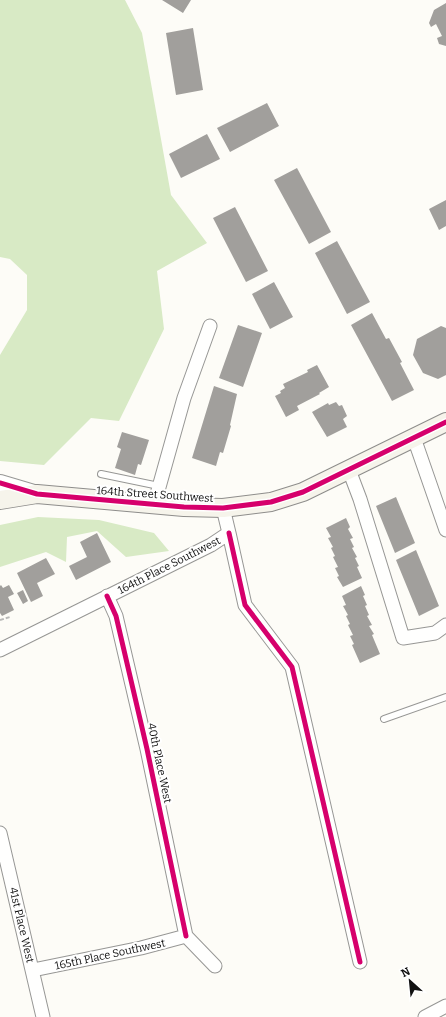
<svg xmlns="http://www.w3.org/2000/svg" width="446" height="1017" font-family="Bitter,serif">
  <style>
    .forest { fill: #d8eac5 }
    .building { fill: #a19f9c }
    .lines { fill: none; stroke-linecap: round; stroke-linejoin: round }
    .service-casing { stroke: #979795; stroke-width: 8 }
    .minor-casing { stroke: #979795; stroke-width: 15 }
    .tertiary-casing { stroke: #979795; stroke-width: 18 }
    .secondary-casing { stroke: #8e8d8b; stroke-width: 20 }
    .path { stroke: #b9b9b8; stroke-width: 2; stroke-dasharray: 4 2; stroke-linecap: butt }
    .service { stroke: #fffffe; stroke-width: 6 }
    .minor { stroke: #fffffe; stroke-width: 13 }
    .tertiary { stroke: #fffffe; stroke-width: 16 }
    .secondary { stroke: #f6f4eb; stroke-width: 18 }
    .cycleway-casing { stroke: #fff; stroke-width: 8 }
    .cycleway { stroke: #d6006c; stroke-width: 5 }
    .labels { text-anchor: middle; stroke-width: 4; stroke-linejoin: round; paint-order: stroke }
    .street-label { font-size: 11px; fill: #111; stroke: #fff }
  </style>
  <rect width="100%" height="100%" fill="#fdfcf7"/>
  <!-- forest -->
  <path class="forest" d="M0,0H125L142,33L171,195L207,243L157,271L164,329L119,421L91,418L44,465L0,461V355L27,310V275L10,259L0,257Z
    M38,517L99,520L154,533L169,551L126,557L97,531L67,537L66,562L46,552L0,567V525Z"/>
  <!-- building -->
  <path class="building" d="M162,0H191L183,13Z
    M446,3V46L439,44L437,38L442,36L436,24L431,27L429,23L434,10Z
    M193,28L203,90L176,95L166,33Z
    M267,103L279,126L230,152L217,128Z
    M207,134L220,159L181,178L169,154Z
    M297,168L331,232L309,244L274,180Z
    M446,200V226L439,230L429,209Z
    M235,207L268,271L246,282L213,218Z
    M337,241L370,302L347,314L315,253Z
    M274,282L293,317L270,329L252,294Z
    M372,313L386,339L389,338L402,362L400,363L414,390L392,401L351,325Z
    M238,325L262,333L243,387L219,378Z
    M441,326L446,328V375L438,379L423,373L413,355L417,339Z
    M317,365L329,387L319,393L320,394L297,406L299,410L286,417L275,396L281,393L280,391L285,388L283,384L308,372L307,370Z
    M214,386L237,394L230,425L231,426L223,453L220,452L216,466L192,458Z
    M336,402L339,406L342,405L347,416L343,419L347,427L327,437L312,412L328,403L329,405Z
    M122,432L149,440L141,465L138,464L135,475L115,468L121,449L117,447Z
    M396,497L415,543L395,553L376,506Z
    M346,518L350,527L348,529L353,538L350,539L354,547L352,548L357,557L355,558L359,566L357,567L362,578L343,587L337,577L339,576L335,568L338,567L333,557L335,556L331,548L333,547L328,538L331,537L326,528Z
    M97,533L111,562L76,580L69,566L87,557L80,542Z
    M416,550L439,606L419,616L396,560Z
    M46,558L55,574L37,583L43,596L31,602L17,573Z
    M1,585L3,588L9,585L14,594L8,597L14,610L2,616L0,613V586Z
    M361,586L365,595L363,596L367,605L365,606L369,615L367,616L372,625L369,626L374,634L372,635L380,654L360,663L352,645L354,644L350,636L353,635L348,625L350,624L346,616L348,615L343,606L346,605L342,596Z
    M23,590L28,601L23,604L17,593Z"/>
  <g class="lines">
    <!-- service casing -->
    <g class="service-casing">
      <path id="service" d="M101,474L159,486
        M384,719L446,697"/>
    </g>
    <!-- minor casing -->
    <g class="minor-casing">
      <path id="minor" d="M414,438L446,530
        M349,470L360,499L403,638L435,633L446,625
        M154,505L184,398L210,326
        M229,533L245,605L292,667L360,962
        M107,596L116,616L147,749L186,936
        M0,650L211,545L229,533L223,508
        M0,833L43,1017
        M186,936L215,966
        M33,970L141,948L186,936
        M425,1017L446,1006"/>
    </g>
    <!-- tertiary casing -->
    <g class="tertiary-casing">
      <path id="tertiary" d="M0,483L37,494"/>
    </g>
    <!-- secondary casing -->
    <g class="secondary-casing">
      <path id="secondary" d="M0,500L37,494L184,507L223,508L271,502L303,492L446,422"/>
    </g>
    <!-- path -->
    <path class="path" d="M0,620L10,617"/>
    <!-- service -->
    <use href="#service" class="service"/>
    <!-- minor -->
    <use href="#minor" class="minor"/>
    <!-- tertiary -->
    <use href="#tertiary" class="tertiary"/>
    <!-- secondary -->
    <use href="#secondary" class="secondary"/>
    <!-- cycleway casing -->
    <g class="cycleway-casing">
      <path id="cycleway" d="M0,483L37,494L184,507L223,508L271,502L303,492L446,422
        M229,533L245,605L292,667L360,962
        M107,596L116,616L147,749L186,936"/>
    </g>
    <!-- cycleway -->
    <use href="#cycleway" class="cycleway"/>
  </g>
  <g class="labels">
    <!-- street labels -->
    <g class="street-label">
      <text transform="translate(155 494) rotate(4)" y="4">164th Street Southwest</text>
      <text transform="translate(169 565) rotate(-27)" y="4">164th Place Southwest</text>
      <text transform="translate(160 763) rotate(78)" y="4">40th Place West</text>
      <text transform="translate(22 925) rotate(77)" y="4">41st Place West</text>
      <text transform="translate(110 954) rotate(-12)" y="4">165th Place Southwest</text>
    </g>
  </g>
  <!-- north arrow -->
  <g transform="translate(410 981) rotate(333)" stroke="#ffffff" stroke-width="3" paint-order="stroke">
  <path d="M0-3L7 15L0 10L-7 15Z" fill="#111111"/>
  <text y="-6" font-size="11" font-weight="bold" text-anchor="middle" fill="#111111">N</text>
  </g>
</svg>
